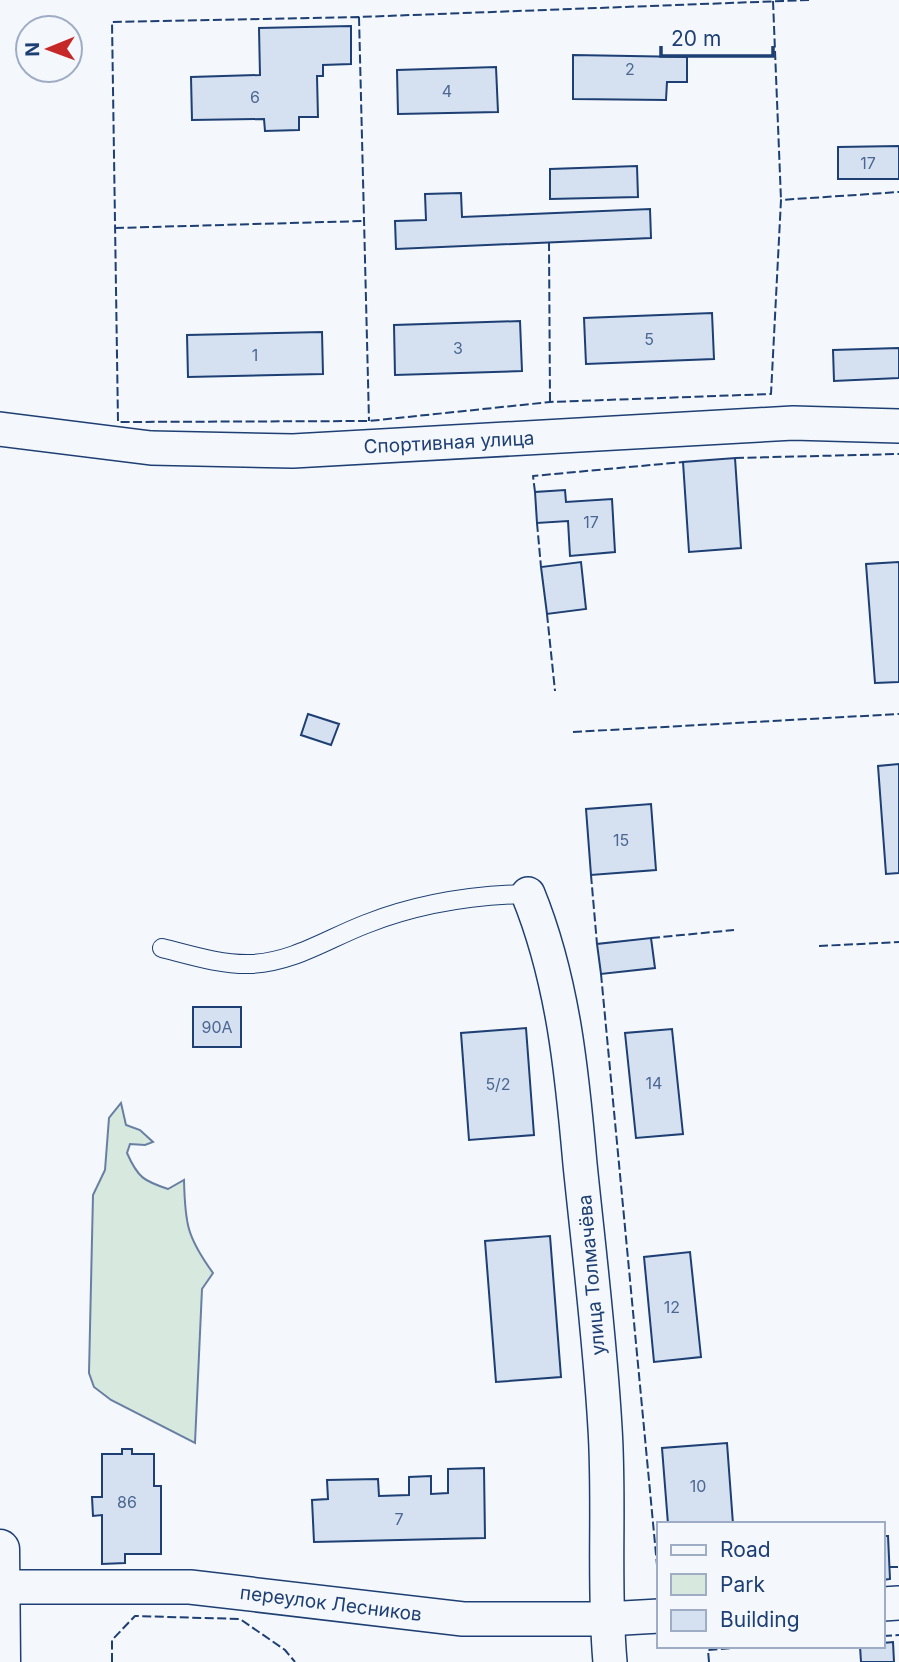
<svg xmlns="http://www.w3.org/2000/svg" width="899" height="1662" font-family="Inter,sans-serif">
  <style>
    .green { fill: #d7e8df; stroke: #687fa3; stroke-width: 2 }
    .building { fill: #d5e0f0; stroke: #1d3f73; stroke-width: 2 }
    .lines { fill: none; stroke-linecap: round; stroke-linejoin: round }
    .service-casing { stroke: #1d3f73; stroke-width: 20 }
    .minor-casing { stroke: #1d3f73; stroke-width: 36 }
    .secondary-casing { stroke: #1d3f73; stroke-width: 41 }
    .service { stroke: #f4f7fb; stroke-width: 18 }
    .minor { stroke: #f4f7fb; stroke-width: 33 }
    .secondary { stroke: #f4f7fb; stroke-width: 38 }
    .fence { stroke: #1d3f73; stroke-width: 2; stroke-dasharray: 9 3.5; stroke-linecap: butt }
    .labels { text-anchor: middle; stroke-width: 5; stroke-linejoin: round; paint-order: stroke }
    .number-label { font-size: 16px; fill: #4b6792 }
    .street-label { font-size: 19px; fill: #1d3f73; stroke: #f4f7fb }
  </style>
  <rect width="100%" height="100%" fill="#f4f7fb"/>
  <!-- green -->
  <path class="green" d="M121,1103L126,1125L140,1130L153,1142L145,1145L130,1144L127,1153C138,1178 144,1181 168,1189L184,1180C185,1224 187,1237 213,1273L202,1289L195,1443L111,1400L94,1387L89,1373L93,1195L105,1170L109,1118Z"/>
  <!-- building -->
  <path class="building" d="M351,26V64L323,65V76H317L318,117H299V130L265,131L264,119L192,120L191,77L260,75L259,28Z
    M573,55L687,57V82H667L666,100L573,99Z
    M496,67L498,112L398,114L397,70Z
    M899,146V179H838V147Z
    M637,166L638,197L550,199V169Z
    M461,193L462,217L650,209L651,238L396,249L395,221L426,220L425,194Z
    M712,313L714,359L586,364L584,318Z
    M520,321L522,371L395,375L394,325Z
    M322,332L323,374L188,377L187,335Z
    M899,348V378L834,381L833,350Z
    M735,458L741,548L689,552L683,462Z
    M565,490L566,502L612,499L615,552L570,556L568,521L537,523L535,492Z
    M581,562L586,609L547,614L541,567Z
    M899,562V682L875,683L866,564Z
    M308,714L339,724L331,745L301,735Z
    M899,764V873L886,874L878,766Z
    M651,804L656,870L591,875L586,809Z
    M651,938L655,968L601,974L597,944Z
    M193,1007H241V1047H193Z
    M526,1028L534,1135L469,1140L461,1033Z
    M672,1029L683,1134L636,1138L625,1033Z
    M550,1236L561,1377L496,1382L485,1241Z
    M690,1252L701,1357L654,1362L644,1257Z
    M727,1443L733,1524H668L662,1448Z
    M122,1449H132V1454H154V1486H161V1554H125V1563L102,1564V1515L93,1516L92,1497H102V1454H122Z
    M484,1468L485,1538L314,1542L312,1500L328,1499L327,1480L378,1479L379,1496L409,1495V1477L431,1476V1494L448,1493V1469Z
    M883,1536H888L890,1579L883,1580Z
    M893,1642L894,1662H861L860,1646H883V1643Z"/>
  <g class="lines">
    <!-- service casing -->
    <g class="service-casing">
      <path id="service" d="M162,948C190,955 221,965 251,964C294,962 327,939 366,924C417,904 473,895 528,894"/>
    </g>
    <!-- minor casing -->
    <g class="minor-casing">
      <path id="minor" d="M0,429L151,448L293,451L793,423L899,426
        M528,894C563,980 572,1072 580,1164C589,1252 600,1340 605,1428C610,1506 603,1584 610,1662
        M2,1587H190L463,1619H606L659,1616
        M883,1604L899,1603"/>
    </g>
    <!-- secondary casing -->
    <g class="secondary-casing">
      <path id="secondary" d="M0,1549L1,1662"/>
    </g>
    <!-- service -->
    <use href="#service" class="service"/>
    <!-- minor -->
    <use href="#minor" class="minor"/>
    <!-- secondary -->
    <use href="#secondary" class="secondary"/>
    <!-- fence -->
    <path class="fence" d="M809,0L359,17L112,22L118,422L369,421L550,402L771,394L781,200L899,192
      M773,1L781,200
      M359,17L369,421
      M115,228L363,221
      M549,242L550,402
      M735,458L899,454
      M535,492L533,476L683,462
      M537,523L541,567
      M547,614L555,691
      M573,732L899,714
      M591,875L597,944
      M651,938L734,930
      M819,946L899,942
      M601,974L659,1586
      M889,1567H899
      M883,1636L899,1635
      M112,1662V1640L135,1616L240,1619L285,1650L295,1662
      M709,1662L708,1650L757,1646"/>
  </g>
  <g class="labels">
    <!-- number labels -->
    <g class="number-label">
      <text x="630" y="75">2</text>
      <text x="447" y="97">4</text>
      <text x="255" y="103">6</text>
      <text x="868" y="169">17</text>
      <text x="649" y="345">5</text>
      <text x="458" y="354">3</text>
      <text x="255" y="361">1</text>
      <text x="591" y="528">17</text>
      <text x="621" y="846">15</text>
      <text x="217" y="1033">90А</text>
      <text x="654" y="1089">14</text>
      <text x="498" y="1090">5/2</text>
      <text x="672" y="1313">12</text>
      <text x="698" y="1492">10</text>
      <text x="127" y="1508">86</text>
      <text x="399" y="1525">7</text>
    </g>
    <!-- street labels -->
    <g class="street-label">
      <text transform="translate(449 442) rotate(-3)" y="7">Спортивная улица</text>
      <text transform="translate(591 1275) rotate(-95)" y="7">улица Толмачёва</text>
      <text transform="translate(331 1603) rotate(7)" y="7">переулок Лесников</text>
    </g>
  </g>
  <!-- legend -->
  <rect x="657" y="1522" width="228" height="126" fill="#f4f7fb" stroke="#9eadc5" stroke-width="2"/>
  <rect x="671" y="1545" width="35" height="10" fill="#f4f7fb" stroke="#9eadc5" stroke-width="2"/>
  <text x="720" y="1557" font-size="21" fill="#1d3f73">Road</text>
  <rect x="671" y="1574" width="35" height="21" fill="#d7e8df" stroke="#9eadc5" stroke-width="2"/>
  <text x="720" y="1592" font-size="21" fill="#1d3f73">Park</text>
  <rect x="671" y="1610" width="35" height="21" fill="#d5e0f0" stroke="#9eadc5" stroke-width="2"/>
  <text x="720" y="1627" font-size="21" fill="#1d3f73">Building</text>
  <!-- north arrow -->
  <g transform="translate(49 49) rotate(269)"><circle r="33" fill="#f4f7fb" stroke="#9eadc5" stroke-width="2"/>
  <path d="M0-5L12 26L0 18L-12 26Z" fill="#c62828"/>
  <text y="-10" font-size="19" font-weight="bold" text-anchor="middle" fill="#1d3f73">N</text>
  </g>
  <!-- scale -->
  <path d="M661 46v10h112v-10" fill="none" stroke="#1d3f73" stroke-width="3.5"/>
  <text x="671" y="46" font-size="21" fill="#1d3f73" stroke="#f4f7fb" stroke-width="5" paint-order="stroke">20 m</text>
</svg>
